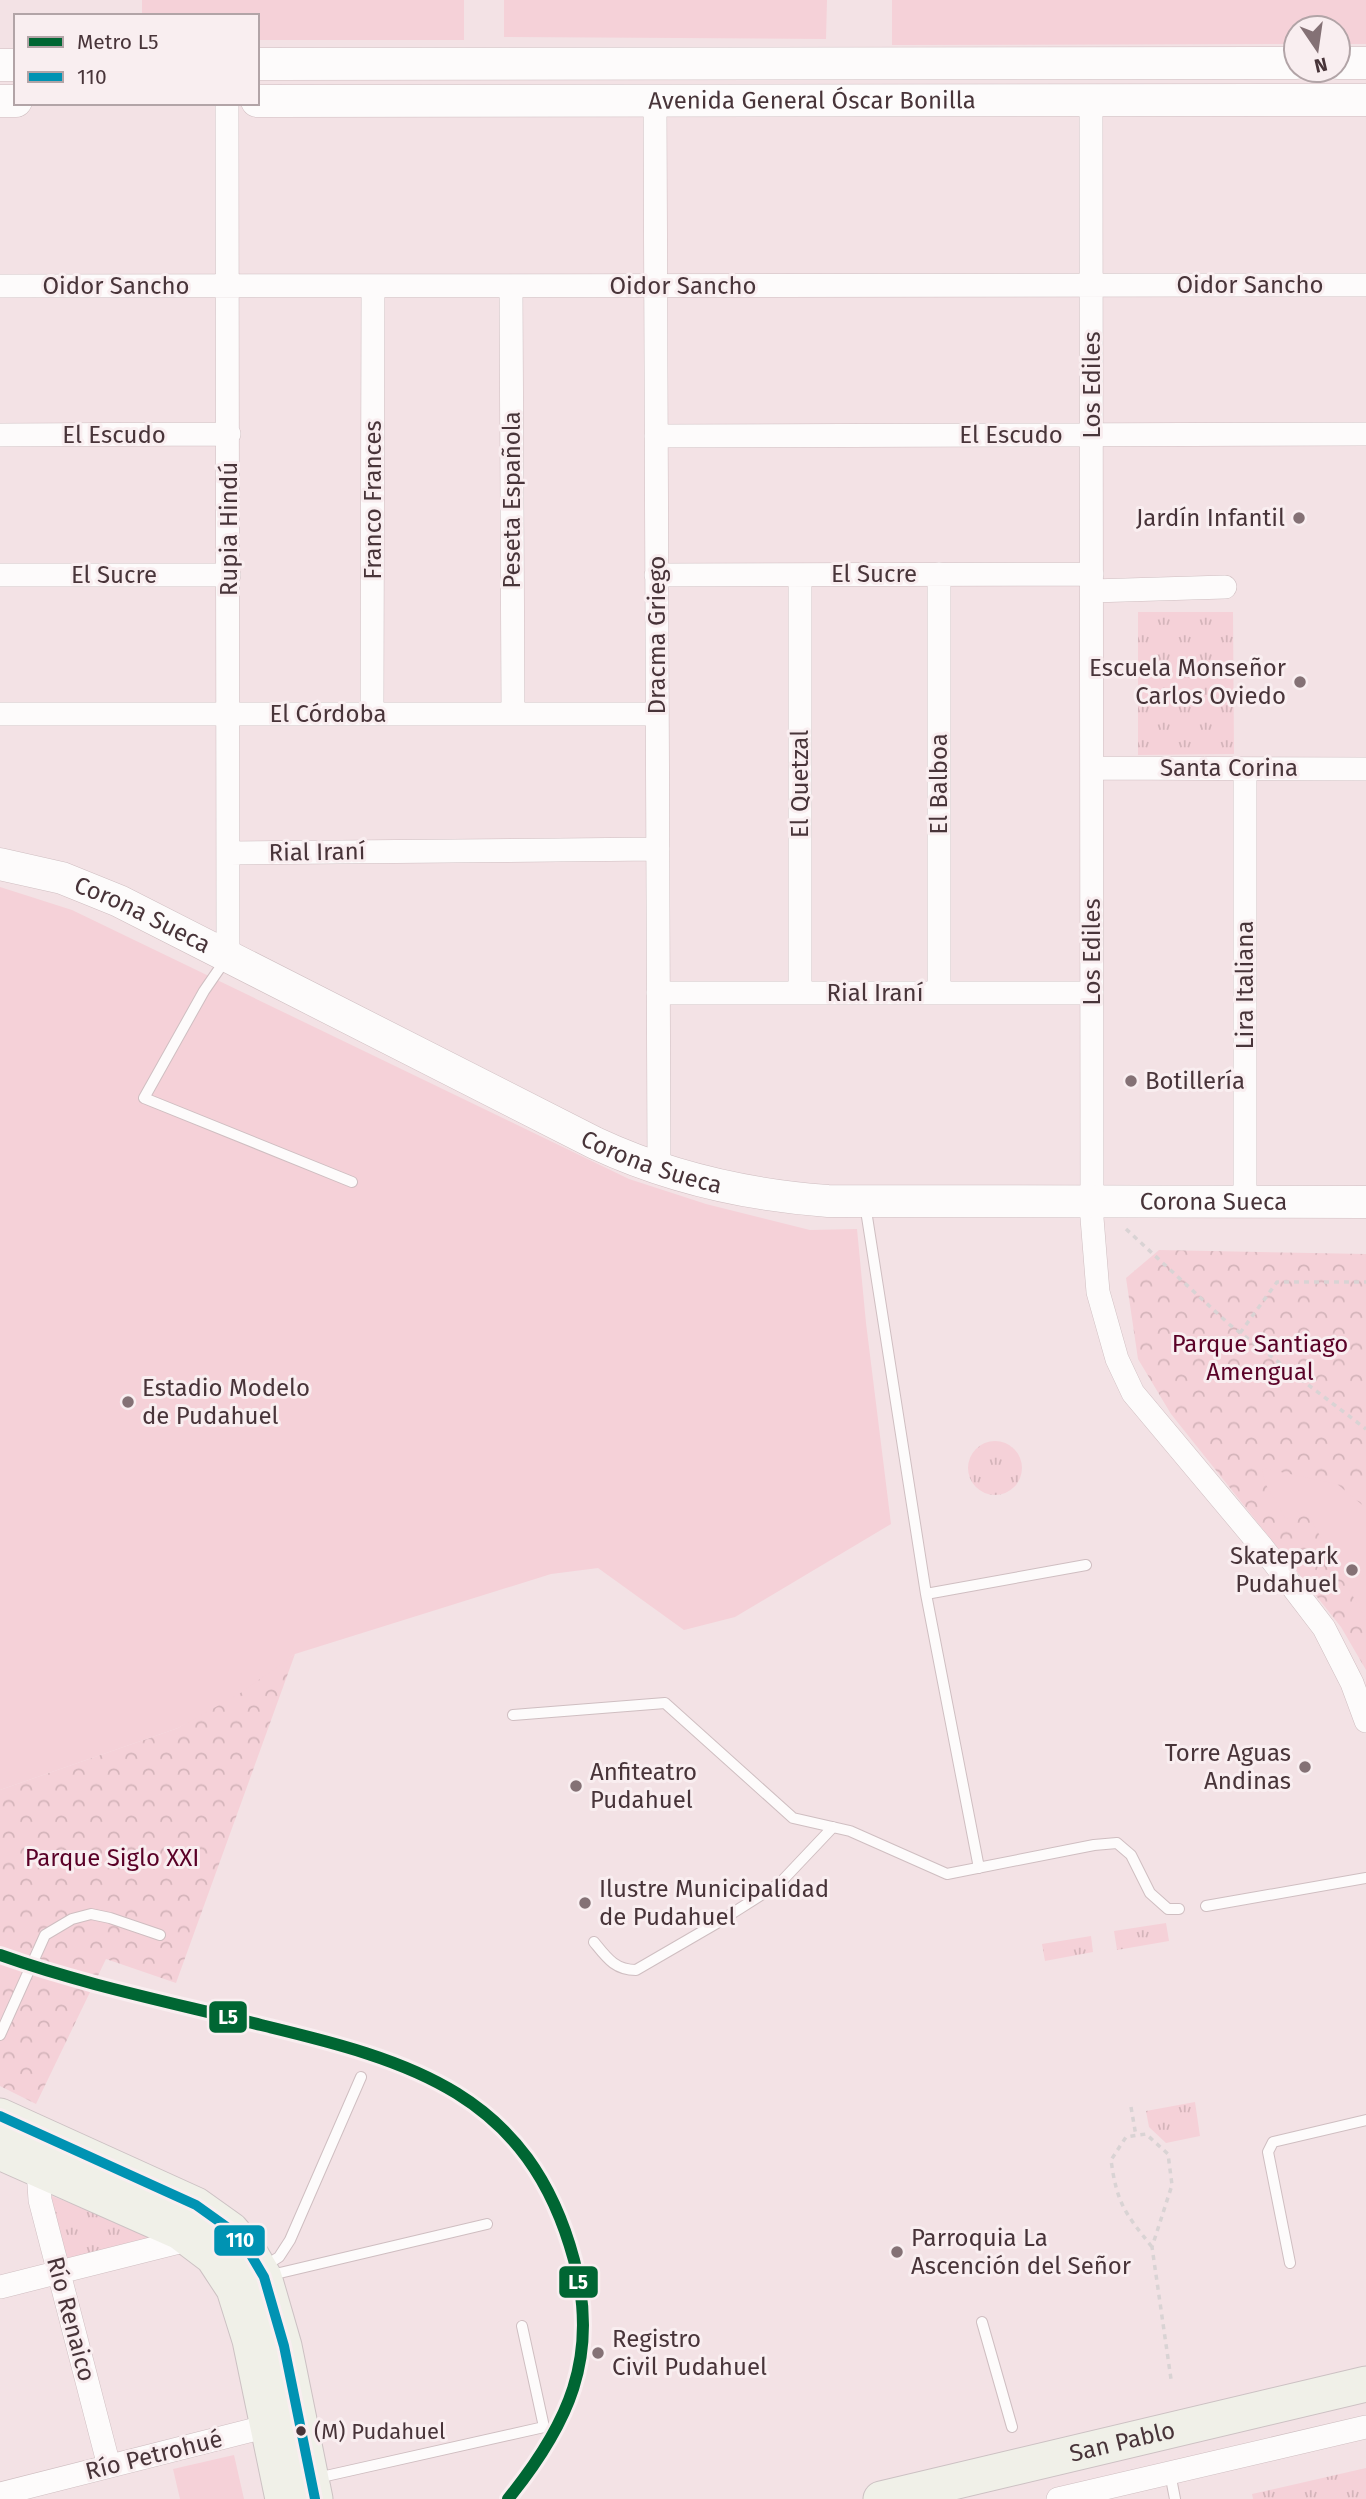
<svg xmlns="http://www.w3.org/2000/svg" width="1366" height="2499" font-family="'Fira Sans',sans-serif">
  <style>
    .grass { fill: url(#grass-tufts) }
    .park { fill: url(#park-crowns) }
    .pitch { fill: #f5d1d8 }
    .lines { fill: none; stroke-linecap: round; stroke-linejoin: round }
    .lane-casing { stroke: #cfbec1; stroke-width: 12 }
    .street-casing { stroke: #cfbec1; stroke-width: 24 }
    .secondary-casing { stroke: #cfbec1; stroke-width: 33 }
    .primary-casing { stroke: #ccc1c3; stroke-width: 37 }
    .path { stroke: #d9d3d4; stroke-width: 3.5; stroke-dasharray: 5 5; stroke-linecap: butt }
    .lane { stroke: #fdfbfb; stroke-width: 10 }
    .street { stroke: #fdfbfb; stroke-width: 23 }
    .secondary { stroke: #fdfbfb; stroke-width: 32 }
    .primary { stroke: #f0f0e8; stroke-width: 35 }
    .bus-1-casing { stroke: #f9eef0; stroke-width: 16 }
    .bus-1 { stroke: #0093b3; stroke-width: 10 }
    .metro-1-casing { stroke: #f9eef0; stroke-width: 18 }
    .metro-1 { stroke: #063; stroke-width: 12 }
    .poi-dot { fill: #847175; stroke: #f9eef0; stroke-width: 2.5 }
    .bus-dot { fill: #483439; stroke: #f9eef0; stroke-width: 2.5 }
    .labels { text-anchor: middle; stroke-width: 6; stroke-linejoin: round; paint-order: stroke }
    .bus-label { font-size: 22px; fill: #483439; stroke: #f9eef0; text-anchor: start }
    .street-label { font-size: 24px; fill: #483439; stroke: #f9eef0 }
    .poi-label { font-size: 24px; fill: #483439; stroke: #f9eef0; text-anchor: start }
    .park-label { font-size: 24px; fill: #5a0127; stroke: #f9eef0 }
    .line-badge { stroke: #f9eef0; stroke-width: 2.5 }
    .badge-label { font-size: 19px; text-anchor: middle; font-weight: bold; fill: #fff }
  </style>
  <defs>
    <pattern id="grass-tufts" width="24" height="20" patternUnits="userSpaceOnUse" patternTransform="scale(1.75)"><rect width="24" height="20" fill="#f5d1d8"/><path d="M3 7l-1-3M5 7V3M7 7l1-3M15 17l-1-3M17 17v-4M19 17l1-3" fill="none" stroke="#d4b4ba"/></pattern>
    <pattern id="park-crowns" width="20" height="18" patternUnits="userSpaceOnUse" patternTransform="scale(1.75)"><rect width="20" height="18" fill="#f5d1d8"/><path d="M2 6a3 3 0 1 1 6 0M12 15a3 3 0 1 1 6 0" fill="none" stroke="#d4b4ba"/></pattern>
  </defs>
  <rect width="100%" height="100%" fill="#f3e2e5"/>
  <!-- grass -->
  <path class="grass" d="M1138,612H1233L1234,754L1138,755Z
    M968 1468a27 27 0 1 1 54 0a27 27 0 1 1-54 0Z
    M1166,1923L1169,1941L1117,1950L1114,1931Z
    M1091,1936L1093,1952L1045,1961L1042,1944Z
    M1195,2102L1200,2136L1166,2143L1149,2127L1146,2111Z
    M44,2193L160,2237L63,2264Z
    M1366,2468V2499H1253L1252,2494Z"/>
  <!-- park -->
  <path class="park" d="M1159,1250L1366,1254V1670L1341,1627L1171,1414L1138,1359L1126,1278Z
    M295,1654L176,1983L106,1959L36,2104L0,2086V1790L178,1728Z"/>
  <!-- pitch -->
  <path class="pitch" d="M142,0H464V40H257V16H142Z
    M504,0H827L826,39L504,37Z
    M892,0H1366V44H1338V28H1296V44L892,45Z
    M0,887L72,910L629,1179L706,1204L810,1230L857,1229L866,1323L891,1524L735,1617L684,1630L598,1568L551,1574L295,1654L239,1694L178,1728L0,1790Z
    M1262,1468L1337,1484L1366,1508V1620L1308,1514L1286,1519L1265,1483Z
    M234,2455L244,2499H180L173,2469Z"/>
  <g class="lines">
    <!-- lane casing -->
    <g class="lane-casing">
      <path id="lane" d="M226,959L204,991L144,1098L352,1182
        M865,1204L926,1594L979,1868
        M926,1594L1086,1565
        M513,1715L665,1703L793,1818L850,1831L947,1874L1094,1845L1117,1843L1131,1855L1150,1893L1168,1909H1179
        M1206,1906L1366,1878
        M594,1942C607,1958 615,1970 636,1970L717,1923L780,1883L833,1827
        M0,2035L45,1935L72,1919L91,1914L110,1918L160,1935
        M1290,2263L1268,2152L1273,2142L1366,2120
        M263,2267L279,2257L290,2240L361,2077
        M267,2276L487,2224
        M982,2322L1012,2427
        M1170,2473L1175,2499
        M317,2478L544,2427L522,2326"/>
    </g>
    <!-- street casing -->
    <g class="street-casing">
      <path id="street" d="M1091,100L1092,1218L1098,1292L1117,1359L1133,1393L1262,1547L1324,1628L1352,1683L1366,1721
        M655,101L659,1170
        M227,103L228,956
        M0,286L1366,285
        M511,286L513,714
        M0,435L229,434
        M656,436L1366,434
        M939,574V993
        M0,575H229
        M656,575L1092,574
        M1092,591L1225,587
        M0,714H657
        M372,714L373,286
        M1092,768L1366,769
        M1245,769V1202
        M229,853L658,849
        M658,993H1092
        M800,993V575
        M38,2170L40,2200L109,2466
        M0,2287L191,2239
        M0,2494L268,2426
        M1058,2499L1366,2427"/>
    </g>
    <!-- secondary casing -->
    <g class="secondary-casing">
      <g id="secondary">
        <path d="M1338,63H1366"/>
        <path d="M257,64L1296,63"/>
        <path d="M0,65H16"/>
        <path d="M0,101H16"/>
        <path id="s1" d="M257,101L1366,100"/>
        <path id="s2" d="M0,864L62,878L119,901L595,1143C670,1178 746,1195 828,1201L1366,1202"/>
      </g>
    </g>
    <!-- primary casing -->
    <g class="primary-casing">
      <g id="primary">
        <path d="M0,2116L196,2205L231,2230L248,2250L264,2277L284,2346L315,2499"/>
        <path d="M0,2152L180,2232L213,2257L234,2289L250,2340L283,2499"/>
        <path id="s3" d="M881,2499L1366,2384"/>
      </g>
    </g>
    <!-- path -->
    <path class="path" d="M1126,1229L1230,1325L1366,1429
      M1240,1333L1277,1282H1366
      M1131,2107L1136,2136
      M1152,2247C1125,2213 1117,2204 1111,2160L1126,2137L1146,2134L1168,2154L1172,2185L1152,2247L1171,2379"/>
    <!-- lane -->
    <use href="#lane" class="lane"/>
    <!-- street -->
    <use href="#street" class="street"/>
    <!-- secondary -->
    <use href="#secondary" class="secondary"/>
    <!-- primary -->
    <use href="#primary" class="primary"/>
    <!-- bus-1 casing -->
    <g class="bus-1-casing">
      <path id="bus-1" d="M0,2116L196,2205L231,2230L248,2250L264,2277L284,2346L315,2499"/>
    </g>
    <!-- bus-1 -->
    <use href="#bus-1" class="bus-1"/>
    <!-- metro-1 casing -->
    <g class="metro-1-casing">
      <path id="metro-1" d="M0,1955C84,1985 174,2003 261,2025C411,2061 529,2093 574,2260C600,2357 568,2425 508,2499"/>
    </g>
    <!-- metro-1 -->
    <use href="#metro-1" class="metro-1"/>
  </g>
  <!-- markers -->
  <g class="poi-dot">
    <circle cx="1299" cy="518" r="7"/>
    <circle cx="1300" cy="682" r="7"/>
    <circle cx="1131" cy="1081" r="7"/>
    <circle cx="128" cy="1402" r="7"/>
    <circle cx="1352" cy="1570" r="7"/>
    <circle cx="1305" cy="1767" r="7"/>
    <circle cx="576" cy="1786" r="7"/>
    <circle cx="585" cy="1903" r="7"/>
    <circle cx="897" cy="2252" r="7"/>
    <circle cx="598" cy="2353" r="7"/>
  </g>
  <circle class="bus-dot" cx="301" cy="2431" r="6"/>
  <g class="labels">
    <!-- bus labels -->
    <g class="bus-label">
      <text x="314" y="2439">(M) Pudahuel</text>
    </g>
    <!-- street labels -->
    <g class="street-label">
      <text dy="8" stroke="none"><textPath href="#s1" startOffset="555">Avenida General Óscar Bonilla</textPath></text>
      <text x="1250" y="293">Oidor Sancho</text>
      <text x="116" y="294">Oidor Sancho</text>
      <text x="683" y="294">Oidor Sancho</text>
      <text transform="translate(1092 385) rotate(-90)" y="8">Los Ediles</text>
      <text x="114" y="443">El Escudo</text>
      <text x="1011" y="443">El Escudo</text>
      <text transform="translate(373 500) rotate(-90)" y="8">Franco Frances</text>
      <text transform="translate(512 500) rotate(-90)" y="8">Peseta Española</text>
      <text transform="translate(229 529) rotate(-90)" y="8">Rupia Hindú</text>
      <text x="874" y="582">El Sucre</text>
      <text x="114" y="583">El Sucre</text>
      <text transform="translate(657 635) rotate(-90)" y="8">Dracma Griego</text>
      <text x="328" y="722">El Córdoba</text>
      <text x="1229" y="776">Santa Corina</text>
      <text transform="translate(800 784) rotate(-90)" y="8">El Quetzal</text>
      <text transform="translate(939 784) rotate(-90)" y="8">El Balboa</text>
      <text transform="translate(317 852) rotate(-1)" y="8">Rial Iraní</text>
      <text dy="8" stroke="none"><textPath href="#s2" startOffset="152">Corona Sueca</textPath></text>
      <text transform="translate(1092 952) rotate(-90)" y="8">Los Ediles</text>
      <text transform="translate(1245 985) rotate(-90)" y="8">Lira Italiana</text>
      <text x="875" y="1001">Rial Iraní</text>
      <text dy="8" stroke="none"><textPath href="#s2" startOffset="719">Corona Sueca</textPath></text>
      <text dy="8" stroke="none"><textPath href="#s2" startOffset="1286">Corona Sueca</textPath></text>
      <text transform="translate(71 2319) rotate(75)" y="8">Río Renaico</text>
      <text dy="8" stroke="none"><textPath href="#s3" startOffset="248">San Pablo</textPath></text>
      <text transform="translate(154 2455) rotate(-14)" y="8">Río Petrohué</text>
    </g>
    <!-- poi labels -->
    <g class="poi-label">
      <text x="1285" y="526" text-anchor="end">Jardín Infantil</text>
      <text x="1286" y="676" text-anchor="end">Escuela Monseñor<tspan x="1286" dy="28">Carlos Oviedo</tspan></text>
      <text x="1145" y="1089">Botillería</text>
      <text x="142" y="1396">Estadio Modelo<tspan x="142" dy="28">de Pudahuel</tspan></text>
      <text x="1338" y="1564" text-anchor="end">Skatepark<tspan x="1338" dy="28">Pudahuel</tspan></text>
      <text x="1291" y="1761" text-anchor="end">Torre Aguas<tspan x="1291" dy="28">Andinas</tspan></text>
      <text x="590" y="1780">Anfiteatro<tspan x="590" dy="28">Pudahuel</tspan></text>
      <text x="599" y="1897">Ilustre Municipalidad<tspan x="599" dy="28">de Pudahuel</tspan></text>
      <text x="911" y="2246">Parroquia La<tspan x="911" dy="28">Ascención del Señor</tspan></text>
      <text x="612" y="2347">Registro<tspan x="612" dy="28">Civil Pudahuel</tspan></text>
    </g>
    <!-- park labels -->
    <g class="park-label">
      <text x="1260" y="1352">Parque Santiago<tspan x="1260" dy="28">Amengual</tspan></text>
      <text x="112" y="1866">Parque Siglo XXI</text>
    </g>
  </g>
  <g class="line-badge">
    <rect x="208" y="2000" width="40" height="34" rx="7" fill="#063"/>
    <rect x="213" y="2224" width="53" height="33" rx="7" fill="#0093b3"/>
    <rect x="558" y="2265" width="41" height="34" rx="7" fill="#063"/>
  </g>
  <g class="badge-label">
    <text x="228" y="2024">L5</text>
    <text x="240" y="2247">110</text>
    <text x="578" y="2289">L5</text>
  </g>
  <!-- legend -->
  <rect x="14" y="14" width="245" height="91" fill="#f9eef0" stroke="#b2a4a7" stroke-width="2"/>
  <rect x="28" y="37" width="35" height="10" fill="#006633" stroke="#b2a4a7" stroke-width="2"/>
  <text x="77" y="49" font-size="21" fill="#483439">Metro L5</text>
  <rect x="28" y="72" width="35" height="10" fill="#0093b3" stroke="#b2a4a7" stroke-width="2"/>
  <text x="77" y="84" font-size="21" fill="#483439">110</text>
  <!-- north arrow -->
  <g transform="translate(1317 49) rotate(167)"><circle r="33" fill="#f9eef0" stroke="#b2a4a7" stroke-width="2"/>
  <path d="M0-5L12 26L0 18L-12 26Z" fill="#847175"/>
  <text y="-10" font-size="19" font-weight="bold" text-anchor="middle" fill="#483439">N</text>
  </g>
</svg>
